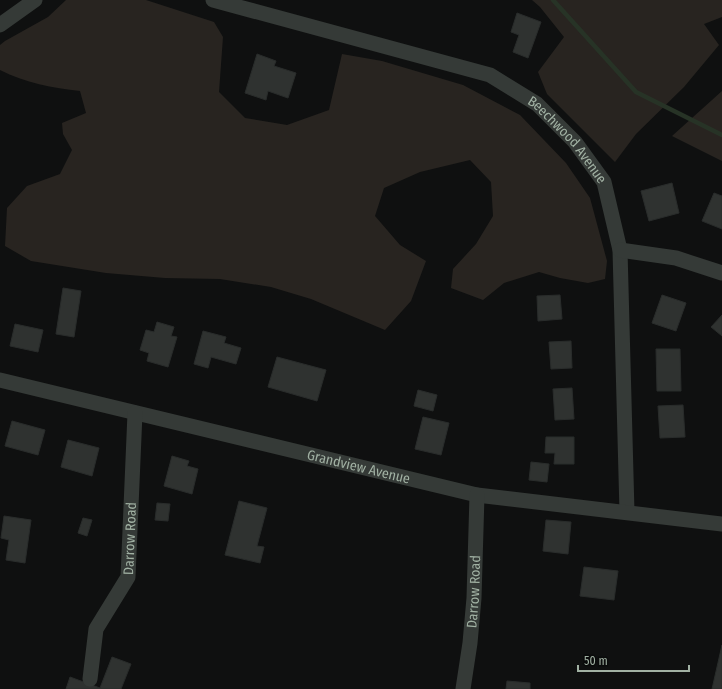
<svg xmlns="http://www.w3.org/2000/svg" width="722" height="689" font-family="'Fira Sans Condensed',sans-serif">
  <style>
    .green { fill: #282420 }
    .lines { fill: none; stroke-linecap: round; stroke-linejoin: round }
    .stream { stroke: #273326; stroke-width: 4.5 }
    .building { fill: #2f3230; stroke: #292c2b }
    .minor { stroke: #353a37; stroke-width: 15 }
    .labels { text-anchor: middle; stroke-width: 3; stroke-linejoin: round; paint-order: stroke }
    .street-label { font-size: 14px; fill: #a1b1a3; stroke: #0a0b0b }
  </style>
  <rect width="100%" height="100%" fill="#0f1010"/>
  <!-- green -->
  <path class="green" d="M66,0H146L214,22L223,37L219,92L245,118L287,125L329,110L342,54L382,61L463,85L520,115L566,163L590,198L607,261L605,279L588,283L560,278L539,272L504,283L483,300L451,288L453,269L476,244L493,216L491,182L470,160L420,172L384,188L375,216L400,245L426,261L411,301L385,330L311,299L271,287L220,279L165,278L106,273L31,261L5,246L7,208L27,186L60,174L72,150L63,134L62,123L86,113L80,91C53,88 25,83 0,70V45L5,41L48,17Z
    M532,0H722V17L704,24L719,45L684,87L636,134L615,162L547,94L538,72L564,37L540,7Z
    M722,91V161L672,136Z"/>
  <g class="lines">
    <!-- stream -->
    <path class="stream" d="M553,0L636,92L722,135"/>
  </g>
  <!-- building -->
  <path class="building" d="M517,13L541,22L528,58L513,52L519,35L511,32Z
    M257,54L276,61L274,66L296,73L288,98L268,91L266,100L245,93Z
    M672,183L679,213L649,221L641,191Z
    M714,193L722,196V229L702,221Z
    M63,288L81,291L74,337L56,334Z
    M560,295L562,319L538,321L537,296Z
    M662,295L686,303L676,331L652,323Z
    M722,315V336L711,327Z
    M157,322L174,327L171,336L177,337L168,367L147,361L149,353L140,350L146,330L154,332Z
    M15,324L43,330L38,352L10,346Z
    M203,331L226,337L224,343L241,348L236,364L211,357L208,368L194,364Z
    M571,341L572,368L551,369L549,342Z
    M656,349H680L681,391H657Z
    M277,357L326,370L317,401L268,387Z
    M572,388L574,419L555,420L553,389Z
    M418,390L437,395L433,411L414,406Z
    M683,405L685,437L660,438L658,406Z
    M423,417L449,423L441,455L415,449Z
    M12,421L45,430L38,455L5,446Z
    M546,437H574V464H554L555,453H545Z
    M68,440L99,448L92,476L61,467Z
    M172,456L189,461L187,466L198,469L192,494L164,486Z
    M531,462L549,464L547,482L529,480Z
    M239,501L267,508L257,546L264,547L260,563L225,555Z
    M157,503L170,504L168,521L155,520Z
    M4,516L31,520L25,563L6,560L9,540L1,538Z
    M83,518L92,520L87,536L78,533Z
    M546,520L571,522L568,554L543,551Z
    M584,567L618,571L614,600L580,596Z
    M722,645V689H712Z
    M112,657L131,664L121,689H66L70,677L100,688Z
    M507,681L530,683V689H506Z"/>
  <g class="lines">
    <!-- minor -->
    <g class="minor">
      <path id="s1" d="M213,0L490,75L537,104L575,142L604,182L620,250L627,512"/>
      <path d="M0,25L35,0"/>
      <path d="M620,250L676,258L722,273"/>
      <path id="s2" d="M0,380L477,495L722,524"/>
      <path id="s3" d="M90,679L96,629L128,577L135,413"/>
      <path id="s4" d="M463,689L470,643L474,598L477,495"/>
    </g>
  </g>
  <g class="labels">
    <!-- street labels -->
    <g class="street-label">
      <text dy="5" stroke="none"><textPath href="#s1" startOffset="389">Beechwood Avenue</textPath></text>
      <text dy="5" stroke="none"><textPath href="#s2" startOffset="369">Grandview Avenue</textPath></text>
      <text dy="5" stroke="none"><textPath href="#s3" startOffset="150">Darrow Road</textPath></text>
      <text dy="5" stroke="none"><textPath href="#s4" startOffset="98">Darrow Road</textPath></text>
    </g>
  </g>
  <!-- scale -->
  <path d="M578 665v6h111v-6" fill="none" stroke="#a1b1a3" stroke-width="2"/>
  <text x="584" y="665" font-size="12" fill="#a1b1a3" stroke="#0a0b0b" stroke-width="3" paint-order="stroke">50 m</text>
</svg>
